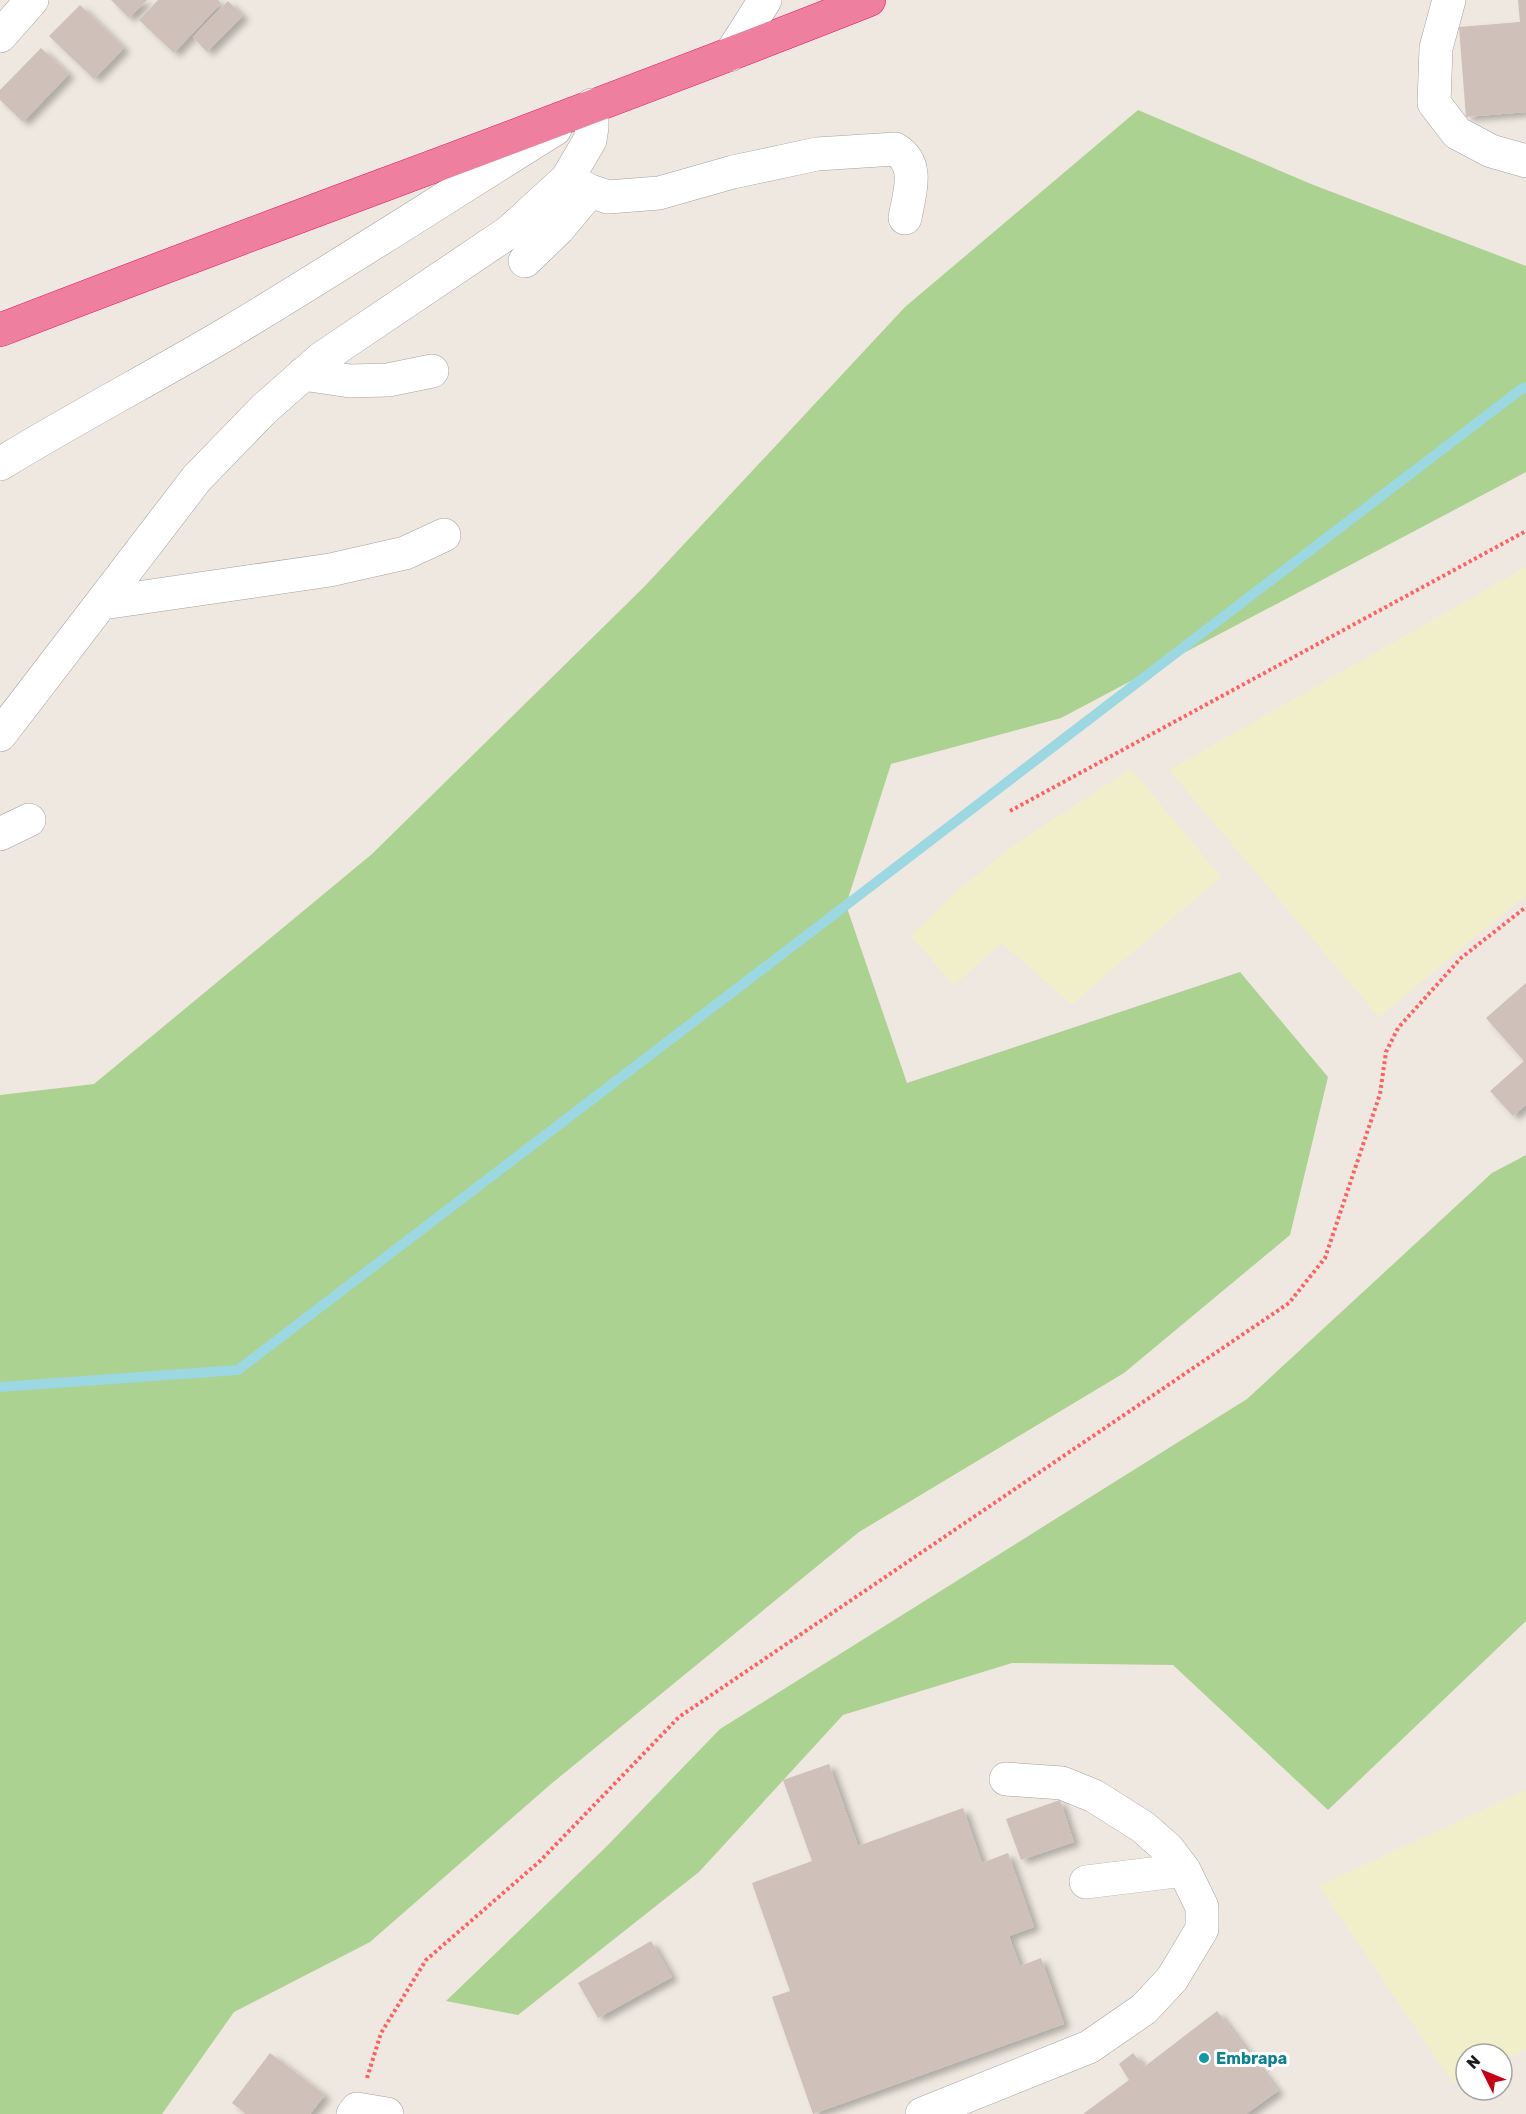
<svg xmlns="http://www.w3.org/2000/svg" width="1526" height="2114" font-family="Rubik,sans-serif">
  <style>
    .farmland { fill: #f0efc9 }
    .forest { fill: #abd291 }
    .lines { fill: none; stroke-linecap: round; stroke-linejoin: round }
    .stream { stroke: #9cd8e1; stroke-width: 10 }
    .building { fill: #cfc0b9; filter: url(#shadow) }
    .minor-casing { stroke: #a3a3a3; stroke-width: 34 }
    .highway-casing { stroke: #e71371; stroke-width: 34 }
    .path { stroke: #ff6161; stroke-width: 4; stroke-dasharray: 3 3; stroke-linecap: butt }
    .minor { stroke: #fff; stroke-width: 33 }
    .highway { stroke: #ee7f9f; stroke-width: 33 }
    .culture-dot { fill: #0f9aa8; stroke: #fff; stroke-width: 2 }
    .labels { text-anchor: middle; stroke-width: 6; stroke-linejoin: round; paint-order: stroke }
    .culture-label { font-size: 16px; font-weight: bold; fill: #0d838f; stroke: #fff; text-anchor: start }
  </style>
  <defs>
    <filter id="shadow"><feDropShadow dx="6" dy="4" stdDeviation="3" flood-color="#0004"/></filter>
  </defs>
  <rect width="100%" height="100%" fill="#efe8e0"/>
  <!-- farmland -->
  <path class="farmland" d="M1526,567V895L1379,1017L1169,770Z
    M1131,769L1221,877L1072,1004L1001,943L954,985L911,936L956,892L1017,843Z
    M1526,1790V2049L1502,2060V2054H1466V2077L1453,2083L1319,1886Z"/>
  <!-- forest -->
  <path class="forest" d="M1138,110L1311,184L1526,266V472L1061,718L891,764L846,905L907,1083L1240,972L1328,1077L1290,1235L1124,1373L859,1532L551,1784L370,1942L234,2012L162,2114H0V1095L94,1084L372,854L644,587L905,307Z
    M1526,1155V1621L1328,1810L1173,1665L1012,1663L843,1715L699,1872L518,2015L446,2001L606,1847L720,1729L1247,1399L1492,1173Z"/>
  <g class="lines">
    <!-- stream -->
    <path class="stream" d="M0,1387L238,1370L1520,390L1526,387"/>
  </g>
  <!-- building -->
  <path class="building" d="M111,0H147L129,18Z
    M158,0H218L221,3L174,53L139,20Z
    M1518,0H1526V112L1466,117L1459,27L1520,22Z
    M228,1L243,16L207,52L193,37Z
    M80,5L124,48L94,79L49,36Z
    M41,48L69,74L23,122L0,100V90Z
    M1526,983V1105L1513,1116L1490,1091L1524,1061L1486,1018Z
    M829,1764L858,1846L963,1808L982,1863L1008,1853L1034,1927L1009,1936L1020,1966L1041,1958L1064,2024L813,2114L772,1997L790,1991L752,1883L812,1861L783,1780Z
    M1060,1800L1074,1842L1021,1860L1006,1819Z
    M651,1941L672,1977L598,2018L578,1983Z
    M1217,2011L1278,2091L1246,2114H1083L1129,2080L1119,2064L1133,2053L1144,2067Z
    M270,2053L325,2095L310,2114H244L245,2113L232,2103Z"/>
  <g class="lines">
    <!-- minor casing -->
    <g class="minor-casing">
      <path id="minor" d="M1449,0L1436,48L1434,103L1457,133L1491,151L1526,161
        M0,36L32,0
        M730,55L765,0
        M567,179L590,191L608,197L659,193L733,172L817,154L895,149C921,164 909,194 905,218
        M525,261L558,229L590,191
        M303,374L350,381L388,380L432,371
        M0,464C75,418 152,378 228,333C338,267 446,197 555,129
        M103,603L330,570L405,553L444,535
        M0,735L197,478L264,409L322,358L509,232L567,179L590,140L592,127V105
        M0,834L29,820
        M1086,1882L1184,1870
        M353,2114L357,2109L387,2114
        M922,2114L1089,2047L1144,2009L1172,1979L1202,1929V1907L1184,1870L1168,1849L1143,1827L1094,1796L1062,1783L1006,1779"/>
    </g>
    <!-- highway casing -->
    <g class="highway-casing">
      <path id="highway" d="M0,330C289,218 581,114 869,0"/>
    </g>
    <!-- path -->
    <path class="path" d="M1010,811L1526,531
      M367,2078L381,2033L426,1960L540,1861L679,1717L1289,1303L1325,1258L1380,1094L1386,1052L1398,1028L1461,958L1526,907"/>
    <!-- minor -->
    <use href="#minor" class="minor"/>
    <!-- highway -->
    <use href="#highway" class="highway"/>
  </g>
  <!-- markers -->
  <circle class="culture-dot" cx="1204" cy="2058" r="6"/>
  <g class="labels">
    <!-- culture labels -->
    <g class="culture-label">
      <text x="1216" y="2064">Embrapa</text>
    </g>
  </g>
  <!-- north arrow -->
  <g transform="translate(1484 2072) rotate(313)"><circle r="28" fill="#ffffff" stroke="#a4a4a4" stroke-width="1.5"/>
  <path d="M0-4.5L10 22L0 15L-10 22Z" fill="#c80014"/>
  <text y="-9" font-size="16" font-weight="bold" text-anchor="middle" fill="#1c1c1c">N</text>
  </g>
</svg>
